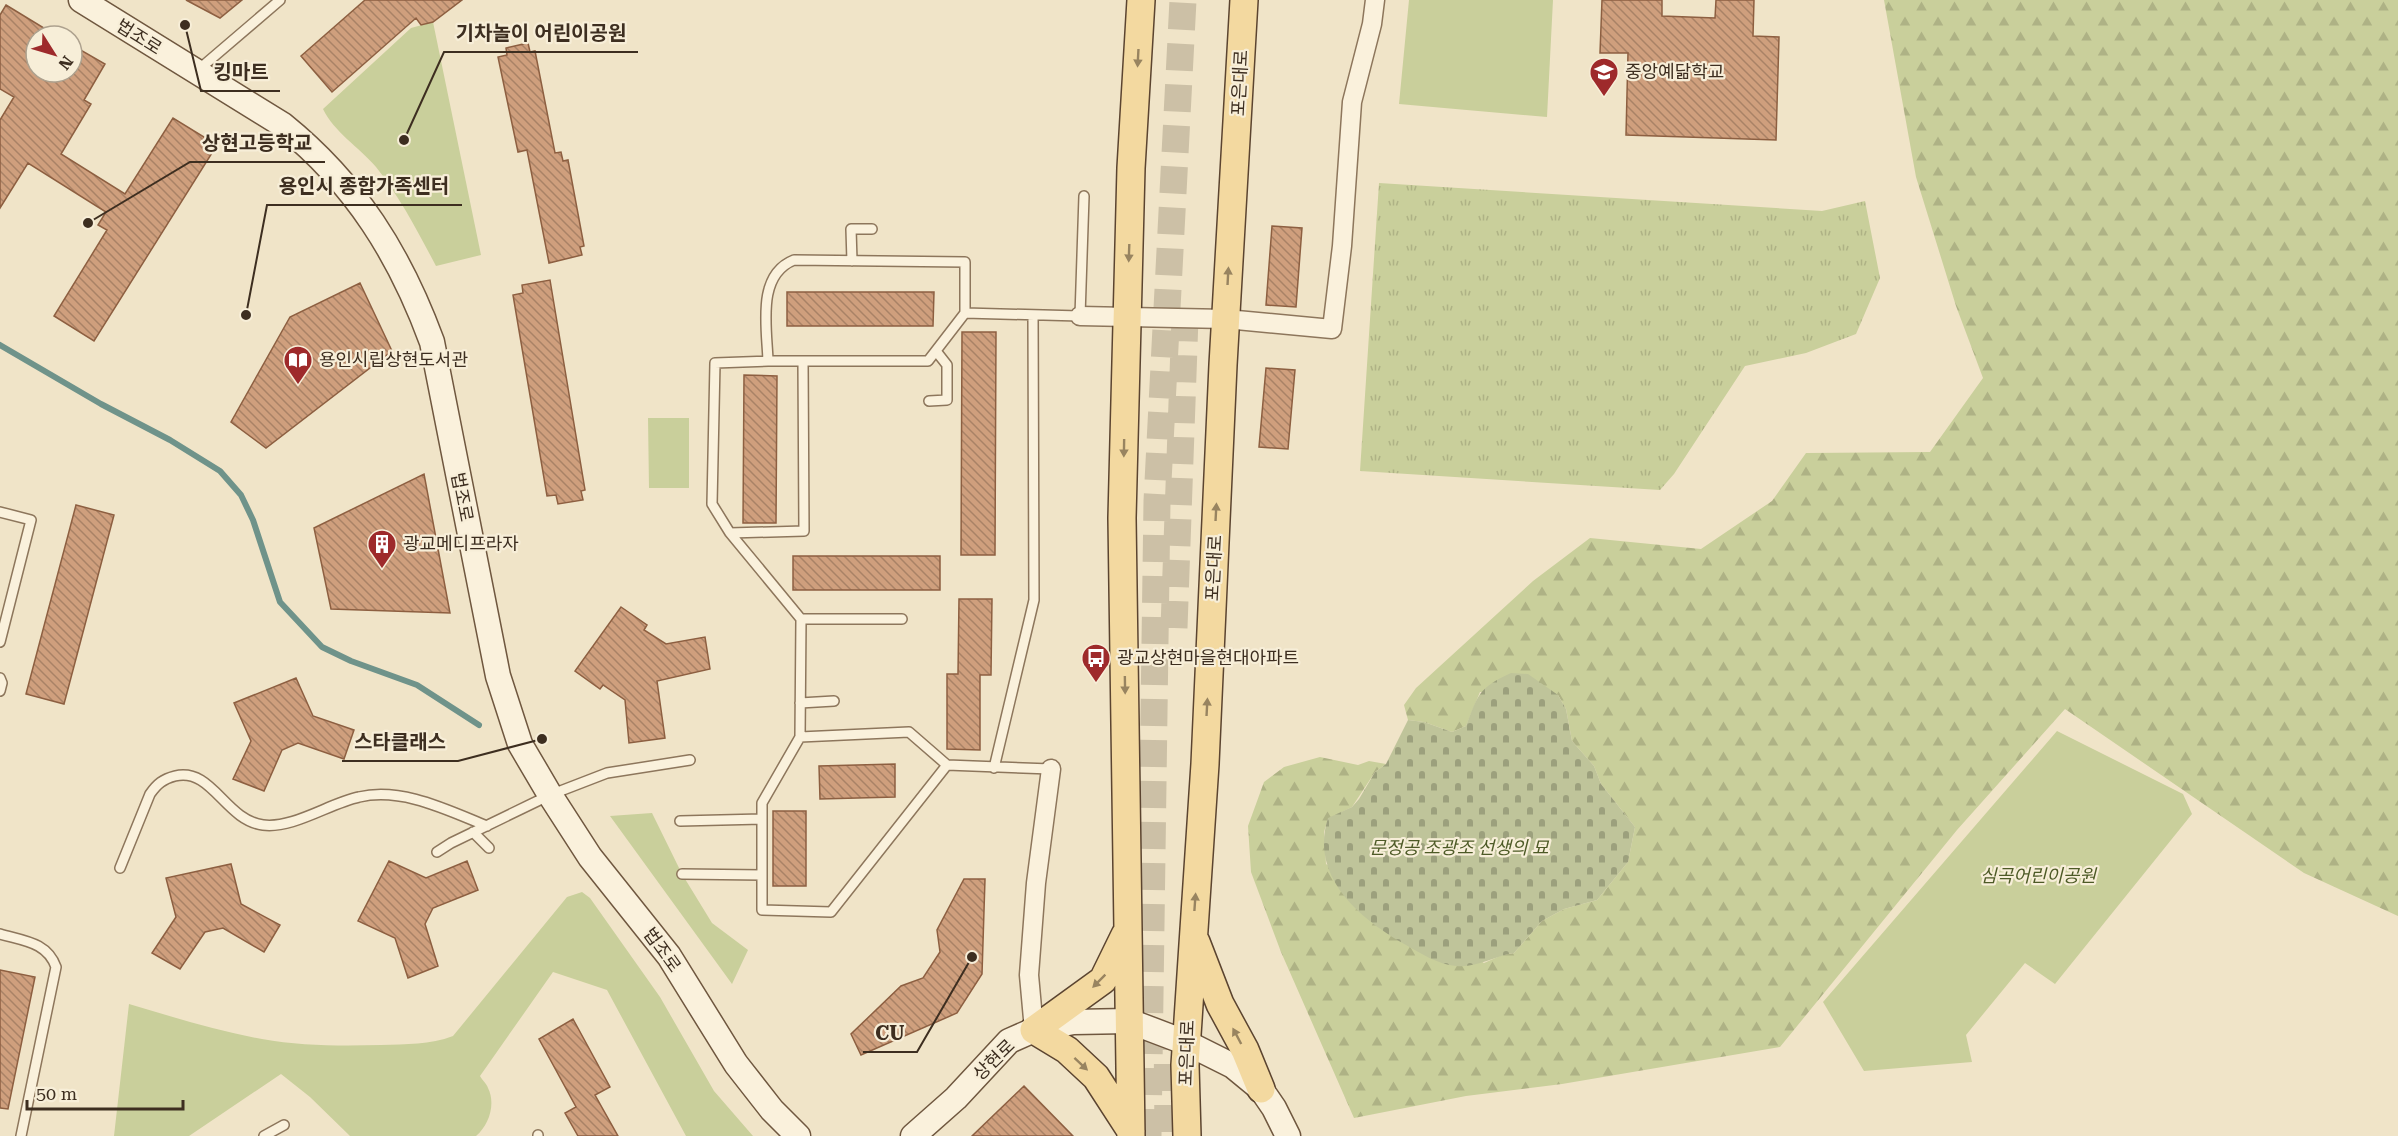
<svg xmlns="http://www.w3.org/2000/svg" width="2398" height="1136" font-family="'Roboto Serif','Noto Sans KR',serif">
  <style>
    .grass { fill: url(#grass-tufts) }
    .forest { fill: url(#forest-firs) }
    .cemetery { fill: url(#cemetery-stones) }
    .green { fill: #c9cf9b }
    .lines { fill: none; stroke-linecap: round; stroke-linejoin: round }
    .stream { stroke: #6f938a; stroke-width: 6 }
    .building { fill: url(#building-back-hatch); stroke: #8d5f41; stroke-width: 1.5 }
    .primary-tunnel { stroke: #ccc0a6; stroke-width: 27; stroke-dasharray: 27 14; stroke-linecap: butt }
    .lane-casing { stroke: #8d765c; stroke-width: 12 }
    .street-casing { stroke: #8d765c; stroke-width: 21 }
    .secondary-casing { stroke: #6f573f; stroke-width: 27 }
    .primary-casing { stroke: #5b4430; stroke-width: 30 }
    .lane { stroke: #faf1dc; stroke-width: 9 }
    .street { stroke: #faf1dc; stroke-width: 18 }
    .secondary { stroke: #faf1dc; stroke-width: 24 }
    .primary { stroke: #f3d9a0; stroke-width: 27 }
    .oneway { fill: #988460 }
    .labels { text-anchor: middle; stroke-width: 4.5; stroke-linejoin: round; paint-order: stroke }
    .street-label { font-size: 18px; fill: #3d2e20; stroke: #f7eed8 }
    .poi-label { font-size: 18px; fill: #3d2e20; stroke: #f7eed8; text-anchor: start }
    .park-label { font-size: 18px; font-style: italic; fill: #4d5a26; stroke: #f7eed8 }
    .leader { fill: none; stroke: #3d2e20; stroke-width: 2 }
    .callout-dot { fill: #3d2e20; stroke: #f7eed8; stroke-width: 2 }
    .callout-label { font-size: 20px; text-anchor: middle; font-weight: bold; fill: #3d2e20; stroke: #f7eed8; stroke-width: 4.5; stroke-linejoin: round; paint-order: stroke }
  </style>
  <defs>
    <pattern id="grass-tufts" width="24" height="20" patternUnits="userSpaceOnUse" patternTransform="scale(1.5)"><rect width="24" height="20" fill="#c9cf9b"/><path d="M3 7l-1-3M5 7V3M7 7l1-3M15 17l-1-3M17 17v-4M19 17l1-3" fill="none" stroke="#aeb285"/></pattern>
    <pattern id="forest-firs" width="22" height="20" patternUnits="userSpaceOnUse" patternTransform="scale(1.5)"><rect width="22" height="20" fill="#c9cf9b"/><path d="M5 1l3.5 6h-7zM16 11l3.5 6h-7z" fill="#aeb285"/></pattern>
    <pattern id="cemetery-stones" width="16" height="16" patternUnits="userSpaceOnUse" patternTransform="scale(1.5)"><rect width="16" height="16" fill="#bfc49a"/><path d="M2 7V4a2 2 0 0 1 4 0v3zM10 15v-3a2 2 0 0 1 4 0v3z" fill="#9ca07d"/></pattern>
    <pattern id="building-back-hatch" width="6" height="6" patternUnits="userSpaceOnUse" patternTransform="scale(1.5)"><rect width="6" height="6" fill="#cf9f7d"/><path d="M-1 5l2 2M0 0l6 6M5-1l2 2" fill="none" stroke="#a98266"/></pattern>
  </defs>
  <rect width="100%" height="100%" fill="#f0e4c8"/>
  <!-- grass -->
  <path class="grass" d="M1379,183L1822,211L1865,201L1880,278L1856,334L1806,353L1745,366L1674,474L1660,490L1360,471Z"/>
  <!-- forest -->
  <path class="forest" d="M1884,0H2398V916L2304,873L2065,709L1957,830L1780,1047L1562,1084L1466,1096L1354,1118L1281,952L1251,872L1248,826L1264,782L1284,767L1320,757L1358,765L1369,761L1386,764L1375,772L1352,807L1328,819L1324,832L1326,864L1484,963L1502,955L1514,953L1542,921L1564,909L1597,900L1628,862L1635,827L1601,784L1594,766L1572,741L1566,709L1558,695L1480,692L1466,726L1452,732L1424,722L1408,720L1404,705L1416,688L1533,581L1590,538L1701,549L1772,501L1806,453L1930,452L1983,378L1956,306L1916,177Z"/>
  <!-- cemetery -->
  <path class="cemetery" d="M1511,673L1528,674L1558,695L1566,709L1572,741L1594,766L1601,784L1635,827L1628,862L1597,900L1564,909L1542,921L1514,953C1494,956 1477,968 1456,966C1437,964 1422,954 1406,945C1360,919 1309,877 1328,818L1352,807L1359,799L1375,772L1386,764L1408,720L1424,722L1452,732L1466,726C1478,695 1478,688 1511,673Z"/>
  <!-- green -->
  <path class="green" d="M1409,0H1553L1547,117L1399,104Z
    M433,22L481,255L436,266C418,232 400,197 376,167C359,147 334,132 323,109L411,28Z
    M648,418H689V488H649Z
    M2057,731L2183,794L2192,814L2055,984L2025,963L1966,1035L1972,1062L1864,1071L1823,1002Z
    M652,813L682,874L712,923L748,950L732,984L610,816Z
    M582,892L590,898L660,997L714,1091L753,1136H686L607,990L553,972L480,1076C482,1080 487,1084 488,1088C496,1104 489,1125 476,1136H350L310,1097L281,1074L189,1136H114L129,1004C173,1017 217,1031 262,1039C301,1046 341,1046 381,1045C406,1044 430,1045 453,1036L567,897Z"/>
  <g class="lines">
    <!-- stream -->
    <path class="stream" d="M0,345L101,404L170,440L220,471L241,495L253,520L280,602L322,647L351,661L417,685L479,725"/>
  </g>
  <!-- building -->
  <path class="building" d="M186,0H242L220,18Z
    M365,0H462L433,22L421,25L416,18L332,92L301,56Z
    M1602,0H1662V16L1715,18L1716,0H1754L1753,36L1779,37L1776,140L1626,135L1628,53H1600Z
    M6,5L57,36H36V72H72V45L105,64L84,100L91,104L61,154L125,194L173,118L217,145L94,341L54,316L107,230L98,225L106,212L28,163L0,208V120L14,97L0,89V15Z
    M528,43L530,52L535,51L555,153L561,152L563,161L568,160L584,246L580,247L582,255L549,263L527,150L518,152L498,57L507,55L506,48Z
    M1272,226L1302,228L1296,307L1266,305Z
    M550,280L585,490L581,491L583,500L558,504L556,495L547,496L513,295L523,293L522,285Z
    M360,283L392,351L266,448L231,422L290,317Z
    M787,292H934L933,326H787Z
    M962,332H996L995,555H961Z
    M1266,368L1295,370L1288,449L1259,447Z
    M744,375L777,376L776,523H743Z
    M424,474L450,613L331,609L314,528Z
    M76,505L114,515L64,704L26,694Z
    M793,556H940V590H793Z
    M959,599H992L991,675H980V750L947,749V674H958Z
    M621,607L647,625L644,630L666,644L705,637L710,669L657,681L665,738L629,743L625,700L603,685L600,689L575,671Z
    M296,678L313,716L354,730L344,759L298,743L282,750L264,791L233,779L251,741L234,703Z
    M895,764V797L820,799L819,766Z
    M773,811H806V886H773Z
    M389,861L426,878L467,861L478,890L433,908L425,924L438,966L408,978L395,938L358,921Z
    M231,864L241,904L280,925L264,952L223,928L205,932L180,969L152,953L176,917L166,878Z
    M964,879H985L982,974L957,1013L861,1055L851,1034L901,986L923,978L940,952L937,930Z
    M0,970L35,977L8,1109L0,1108Z
    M573,1019L610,1087L595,1095L618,1136H578L565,1113L576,1107L539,1039Z
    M1024,1086L1073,1136H972Z"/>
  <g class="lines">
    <!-- primary-tunnel -->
    <path class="primary-tunnel" d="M1174,628L1185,318
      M1167,1023L1168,1136
      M1148,1136L1157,501L1183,0"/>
    <!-- lane casing -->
    <g class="lane-casing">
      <path id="lane" d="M197,71L280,0
        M852,261L851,229H872
        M768,361H928L965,313
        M929,401L947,400V365L936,351
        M0,512L31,520L0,642
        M730,533L804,531L803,361
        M801,619H902
        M0,678L2,683L0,691
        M800,703L834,701
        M800,737L909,732L947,765
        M994,768L1034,600L1033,315
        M1051,769L947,765L831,912L762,910V803L800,737L801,619L730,533L712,504L715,363L768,361C767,328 756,275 794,260L965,262V313L1080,316L1084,196
        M680,821L762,819
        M473,832L489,848
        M437,852L451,843L550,795L607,773L690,760
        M120,868L150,794C157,784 163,779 175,776C212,767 225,820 263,825C293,829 330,803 359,797C402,787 447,810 487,826
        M682,874L762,875
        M0,934C24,941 47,942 56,967L21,1136
        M538,1135V1136
        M264,1136L284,1125"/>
    </g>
    <!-- street casing -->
    <g class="street-casing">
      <path id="street" d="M1080,316L1226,319L1332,329L1342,246L1352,102L1372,24L1375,0
        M1034,1030L1029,975L1036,883L1051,769"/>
    </g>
    <!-- secondary casing -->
    <g class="secondary-casing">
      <path id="secondary" d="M81,0L283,125C356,184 400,255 432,342L498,676L520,744L550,795L590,857L669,956L736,1064L772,1110L798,1136
        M913,1136L956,1098L1009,1041L1034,1030L1073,1022L1129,1021L1187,1043L1233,1066L1261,1089L1274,1108L1288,1136"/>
    </g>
    <!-- primary casing -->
    <g class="primary-casing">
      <path id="primary" d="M1125,935L1103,980L1034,1030L1067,1050L1096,1077L1131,1131
        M1196,942L1220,1004L1245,1050L1261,1089
        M1131,1136L1122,518L1131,168L1141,0
        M1187,1136L1185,1065L1205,764L1223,365L1244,0"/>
    </g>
    <!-- lane -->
    <use href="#lane" class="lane"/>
    <!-- street -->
    <use href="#street" class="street"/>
    <!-- secondary -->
    <use href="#secondary" class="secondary"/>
    <!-- primary -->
    <use href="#primary" class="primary"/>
  </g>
  <!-- one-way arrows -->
  <defs><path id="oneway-solid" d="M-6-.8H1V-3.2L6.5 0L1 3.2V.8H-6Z" transform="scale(1.5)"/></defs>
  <g class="oneway">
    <use href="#oneway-solid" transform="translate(1138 58) rotate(93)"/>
    <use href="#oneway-solid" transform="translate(1129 253) rotate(92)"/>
    <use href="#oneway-solid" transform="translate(1228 276) rotate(-87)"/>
    <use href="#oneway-solid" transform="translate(1124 448) rotate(91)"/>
    <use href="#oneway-solid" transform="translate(1216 512) rotate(-87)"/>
    <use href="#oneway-solid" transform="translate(1125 685) rotate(89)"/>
    <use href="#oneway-solid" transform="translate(1207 707) rotate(-87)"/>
    <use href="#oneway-solid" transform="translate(1195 902) rotate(-86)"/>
    <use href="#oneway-solid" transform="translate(1099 981) rotate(135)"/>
    <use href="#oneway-solid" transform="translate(1237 1036) rotate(-118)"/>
    <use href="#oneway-solid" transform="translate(1081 1064) rotate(43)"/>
  </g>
  <!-- icons -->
  <defs>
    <g id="school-pin" transform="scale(1.5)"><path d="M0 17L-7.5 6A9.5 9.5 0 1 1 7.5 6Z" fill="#9e2a2b" stroke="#f7eed8"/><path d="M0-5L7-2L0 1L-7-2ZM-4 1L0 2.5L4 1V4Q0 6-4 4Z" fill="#fff"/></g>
    <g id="library-pin" transform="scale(1.5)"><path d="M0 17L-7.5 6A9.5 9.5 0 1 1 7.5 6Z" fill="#9e2a2b" stroke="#f7eed8"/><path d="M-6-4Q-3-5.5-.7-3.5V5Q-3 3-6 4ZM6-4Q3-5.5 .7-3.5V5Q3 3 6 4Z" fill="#fff"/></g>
    <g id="building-pin" transform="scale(1.5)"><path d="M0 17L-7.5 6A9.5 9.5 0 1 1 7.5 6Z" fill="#9e2a2b" stroke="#f7eed8"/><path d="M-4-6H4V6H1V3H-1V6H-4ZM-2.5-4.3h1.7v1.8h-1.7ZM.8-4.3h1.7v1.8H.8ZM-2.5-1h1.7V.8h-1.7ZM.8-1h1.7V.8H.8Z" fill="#fff"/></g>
    <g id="bus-pin" transform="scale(1.5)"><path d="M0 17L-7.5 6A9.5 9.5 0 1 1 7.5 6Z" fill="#9e2a2b" stroke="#f7eed8"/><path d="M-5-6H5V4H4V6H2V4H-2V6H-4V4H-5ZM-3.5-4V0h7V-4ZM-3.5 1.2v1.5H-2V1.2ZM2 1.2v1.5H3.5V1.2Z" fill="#fff"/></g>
  </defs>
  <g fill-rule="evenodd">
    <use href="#school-pin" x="1604" y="72"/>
    <use href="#library-pin" x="298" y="360"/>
    <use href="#building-pin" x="382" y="544"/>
    <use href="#bus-pin" x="1096" y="658"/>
  </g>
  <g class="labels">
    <!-- street labels -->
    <g class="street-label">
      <text transform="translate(139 37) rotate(32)" y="6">법조로</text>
      <text transform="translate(1240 83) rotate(-87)" y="6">포은대로</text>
      <text transform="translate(462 497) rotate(79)" y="6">법조로</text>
      <text transform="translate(1214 568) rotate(-87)" y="6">포은대로</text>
      <text transform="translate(662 950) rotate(54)" y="6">법조로</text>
      <text transform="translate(1187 1053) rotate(-88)" y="6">포은대로</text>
      <text transform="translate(994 1060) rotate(-44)" y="6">상현로</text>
    </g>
    <!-- poi labels -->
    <g class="poi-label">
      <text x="1625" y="78">중앙예닮학교</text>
      <text x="319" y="366">용인시립상현도서관</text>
      <text x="403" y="550">광교메디프라자</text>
      <text x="1117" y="664">광교상현마을현대아파트</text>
    </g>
    <!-- park labels -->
    <g class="park-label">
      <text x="1459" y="854">문정공 조광조 선생의 묘</text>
      <text x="2038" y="882">심곡어린이공원</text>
    </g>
  </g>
  <!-- callouts -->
  <path class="leader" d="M404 140L444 52H638M185 25L201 91H280M88 223L190 162H325M246 315L267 205H462M542 739L458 761H342M972 957L917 1052H863"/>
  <g class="callout-dot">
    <circle cx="404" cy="140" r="6"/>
    <circle cx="185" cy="25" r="6"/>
    <circle cx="88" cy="223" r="6"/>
    <circle cx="246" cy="315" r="6"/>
    <circle cx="542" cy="739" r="6"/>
    <circle cx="972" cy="957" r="6"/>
  </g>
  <g class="callout-label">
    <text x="541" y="40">기차놀이 어린이공원</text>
    <text x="241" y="79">킹마트</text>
    <text x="257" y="150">상현고등학교</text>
    <text x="364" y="193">용인시 종합가족센터</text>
    <text x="400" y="749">스타클래스</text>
    <text x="890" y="1040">CU</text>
  </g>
  <!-- north arrow -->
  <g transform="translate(54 54) rotate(127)"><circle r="28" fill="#f7eed8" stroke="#ada18e" stroke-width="1.5"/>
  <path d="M0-4.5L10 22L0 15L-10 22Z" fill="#9e2a2b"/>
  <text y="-9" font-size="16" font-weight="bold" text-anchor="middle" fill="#3d2e20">N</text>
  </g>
  <!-- scale -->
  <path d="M27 1100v9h156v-9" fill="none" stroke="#3d2e20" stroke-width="3"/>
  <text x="36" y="1100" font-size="18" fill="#3d2e20" stroke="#f7eed8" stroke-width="4.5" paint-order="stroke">50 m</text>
</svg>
